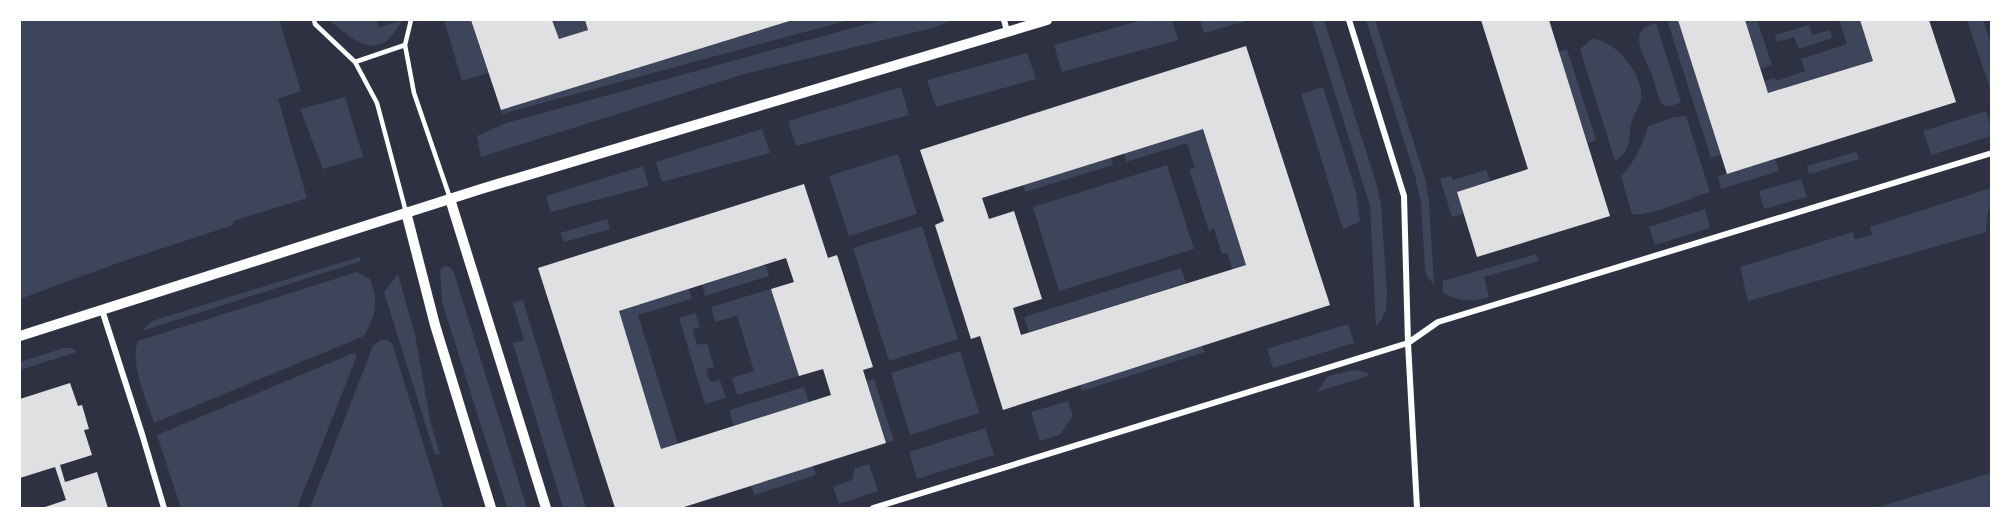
<svg xmlns="http://www.w3.org/2000/svg" width="2011" height="528" font-family="'PT Sans Narrow',sans-serif">
  <style>
    .green { fill: #3c4559 }
    .building { fill: #e0e0e3; fill-rule: evenodd }
    .lines { fill: none; stroke-linecap: round; stroke-linejoin: round }
    .service { stroke: #fff; stroke-width: 4.5 }
    .minor { stroke: #fff; stroke-width: 6 }
    .tertiary { stroke: #fff; stroke-width: 10 }
  </style>
  <rect width="100%" height="100%" fill="#2d3142"/>
  <!-- green -->
  <path class="green" d="M20,20H279L301,91L278,99L307,198L233,221V225L118,263L20,299Z
    M329,20H376L379,27L403,20C398,27 392,37 385,42C366,55 343,31 329,20Z
    M444,20H471L488,73L462,81Z
    M552,20H585L588,30L559,39Z
    M795,20H849L502,114L501,110Z
    M882,20H952L936,27L741,75L481,157L477,136L506,123Z
    M1142,20H1172L1178,40L1062,72L1054,45Z
    M1200,20H1250L1204,33Z
    M1312,20H1324L1376,182L1381,204L1387,293L1386,310L1382,319L1376,327L1370,206Z
    M1366,20H1375L1425,178L1429,201L1434,285L1426,275L1425,267L1421,204L1415,176Z
    M1667,20H1678L1721,155L1711,158Z
    M1745,20H1757L1772,65L1761,69Z
    M1839,20H1860L1873,61L1768,93L1764,81L1775,78L1776,81L1805,71L1801,59L1847,44Z
    M1967,20H1983L1991,45V91Z
    M1656,23L1681,102L1671,106L1663,105C1657,96 1656,88 1653,78C1647,59 1623,30 1656,23Z
    M1809,25L1812,35L1830,30L1832,38L1799,49L1794,37L1777,42L1775,35Z
    M1592,39C1615,39 1645,76 1641,99C1640,108 1632,116 1631,125C1628,143 1632,149 1615,161L1580,49Z
    M1567,49L1596,140L1588,143L1558,52Z
    M1027,53L1036,79L936,107L927,80Z
    M901,87L909,115L796,146L788,121Z
    M1323,87L1356,192L1360,222L1343,229L1301,94Z
    M345,97L363,157L323,169L300,109Z
    M1986,111L1991,129V136L1931,155L1923,131Z
    M1686,116L1710,192C1691,198 1650,217 1632,214L1621,177C1635,161 1642,146 1648,126L1675,117Z
    M762,129L770,153L662,182L656,162Z
    M1203,129L1246,265L1232,269L1227,253L1222,254L1214,229L1209,231L1189,169L1195,168L1187,143L1126,162L1124,153Z
    M1856,152L1859,159L1809,174L1807,166Z
    M898,154L917,214L849,236L829,176Z
    M1111,158L1113,165L1025,192L1023,185Z
    M1775,159L1779,171L1721,189L1718,176Z
    M1167,165L1194,249L1059,291L1033,207Z
    M643,166L649,186L551,212L546,196Z
    M1486,170L1490,181L1457,192L1464,214L1452,217L1440,179L1451,176L1453,180Z
    M1801,179L1807,197L1764,209L1759,191Z
    M1991,188C1992,203 1986,216 1986,232L1748,301L1740,267L1853,232L1855,239L1872,235L1870,227Z
    M1705,209L1710,228L1655,245L1649,227Z
    M607,219L610,229L564,242L560,233Z
    M922,226L958,339L889,361L853,248Z
    M1536,254L1539,261L1484,277L1489,297C1471,302 1460,302 1443,293V281Z
    M359,257L361,261L142,331L152,321Z
    M766,265L769,276L705,296L702,285Z
    M445,266L449,267L453,270L527,508H507L442,302L440,269Z
    M1181,268L1186,283L1029,332L1024,317Z
    M357,272L370,279C379,302 376,315 364,336L154,423C147,401 129,362 138,341Z
    M398,274L415,335L431,424L440,454L435,455L384,292Z
    M689,289L692,299L638,315L678,444L661,449L619,311Z
    M771,289L799,376L737,395L732,378L754,371L737,316L715,322L711,307Z
    M523,300L586,508H563L513,343L524,340L513,303Z
    M695,313L700,327L693,329L697,345L707,343L714,367L706,369L710,382L720,380L726,398L705,404L679,318Z
    M1348,324L1354,343L1273,368L1267,349Z
    M380,340H387L392,343L443,507L436,508H310L373,346Z
    M1202,346L1205,352L1082,391L1080,385Z
    M64,348H71L77,352L20,370V362Z
    M960,351L979,413L910,435L891,373Z
    M356,352V358L297,508H181L157,435Z
    M1354,370L1368,373V376L1317,392L1328,376Z
    M874,379L894,441L886,443L867,381Z
    M804,387L809,403L734,426L729,410Z
    M1068,401L1073,415L1060,435L1040,441L1031,412Z
    M985,428L994,455L917,479L909,452Z
    M869,464L878,491L839,504L833,487L852,480L855,468Z
    M813,466L816,475L754,495L751,486Z
    M1991,473V508H1875Z"/>
  <!-- building -->
  <path class="building" d="M471,20H552L559,39L588,30L585,20H793L501,110Z
    M1481,20H1549L1610,216L1477,257L1457,192L1528,169Z
    M1678,20H1745L1768,93L1873,61L1860,20H1929L1956,102L1727,174Z
    M1246,46L1330,305L1003,410L980,336L971,339L935,225L944,221L920,150ZM1203,129L1246,265L1021,335L1013,308L1042,299L1014,211L989,219L982,198Z
    M804,184L828,258L837,255L873,367L863,370L886,443L681,508H615L538,268ZM786,258L794,282L771,289L799,376L823,369L831,395L661,449L619,311Z
    M70,383L78,406L82,405L89,429L84,430L92,455L60,465L65,482L97,472L108,508H42L66,500L55,467L20,478V399Z"/>
  <g class="lines">
    <!-- service -->
    <path class="service" d="M314,20L315,24L355,62L405,45
      M411,20L405,45L414,93L450,198
      M355,62L377,103L406,212"/>
    <!-- minor -->
    <path class="minor" d="M1004,20L1007,31
      M1349,20L1404,196L1408,343L1417,508
      M102,310L142,434L164,508
      M873,508L1408,343L1438,322L1992,153"/>
    <!-- tertiary -->
    <path class="tertiary" d="M450,199L546,508
      M406,212L435,325L491,508
      M20,336L481,189L1047,20"/>
  </g>
  <!-- border -->
  <rect width="2011" height="528" fill="none" stroke="#ffffff" stroke-width="42"/>
</svg>
